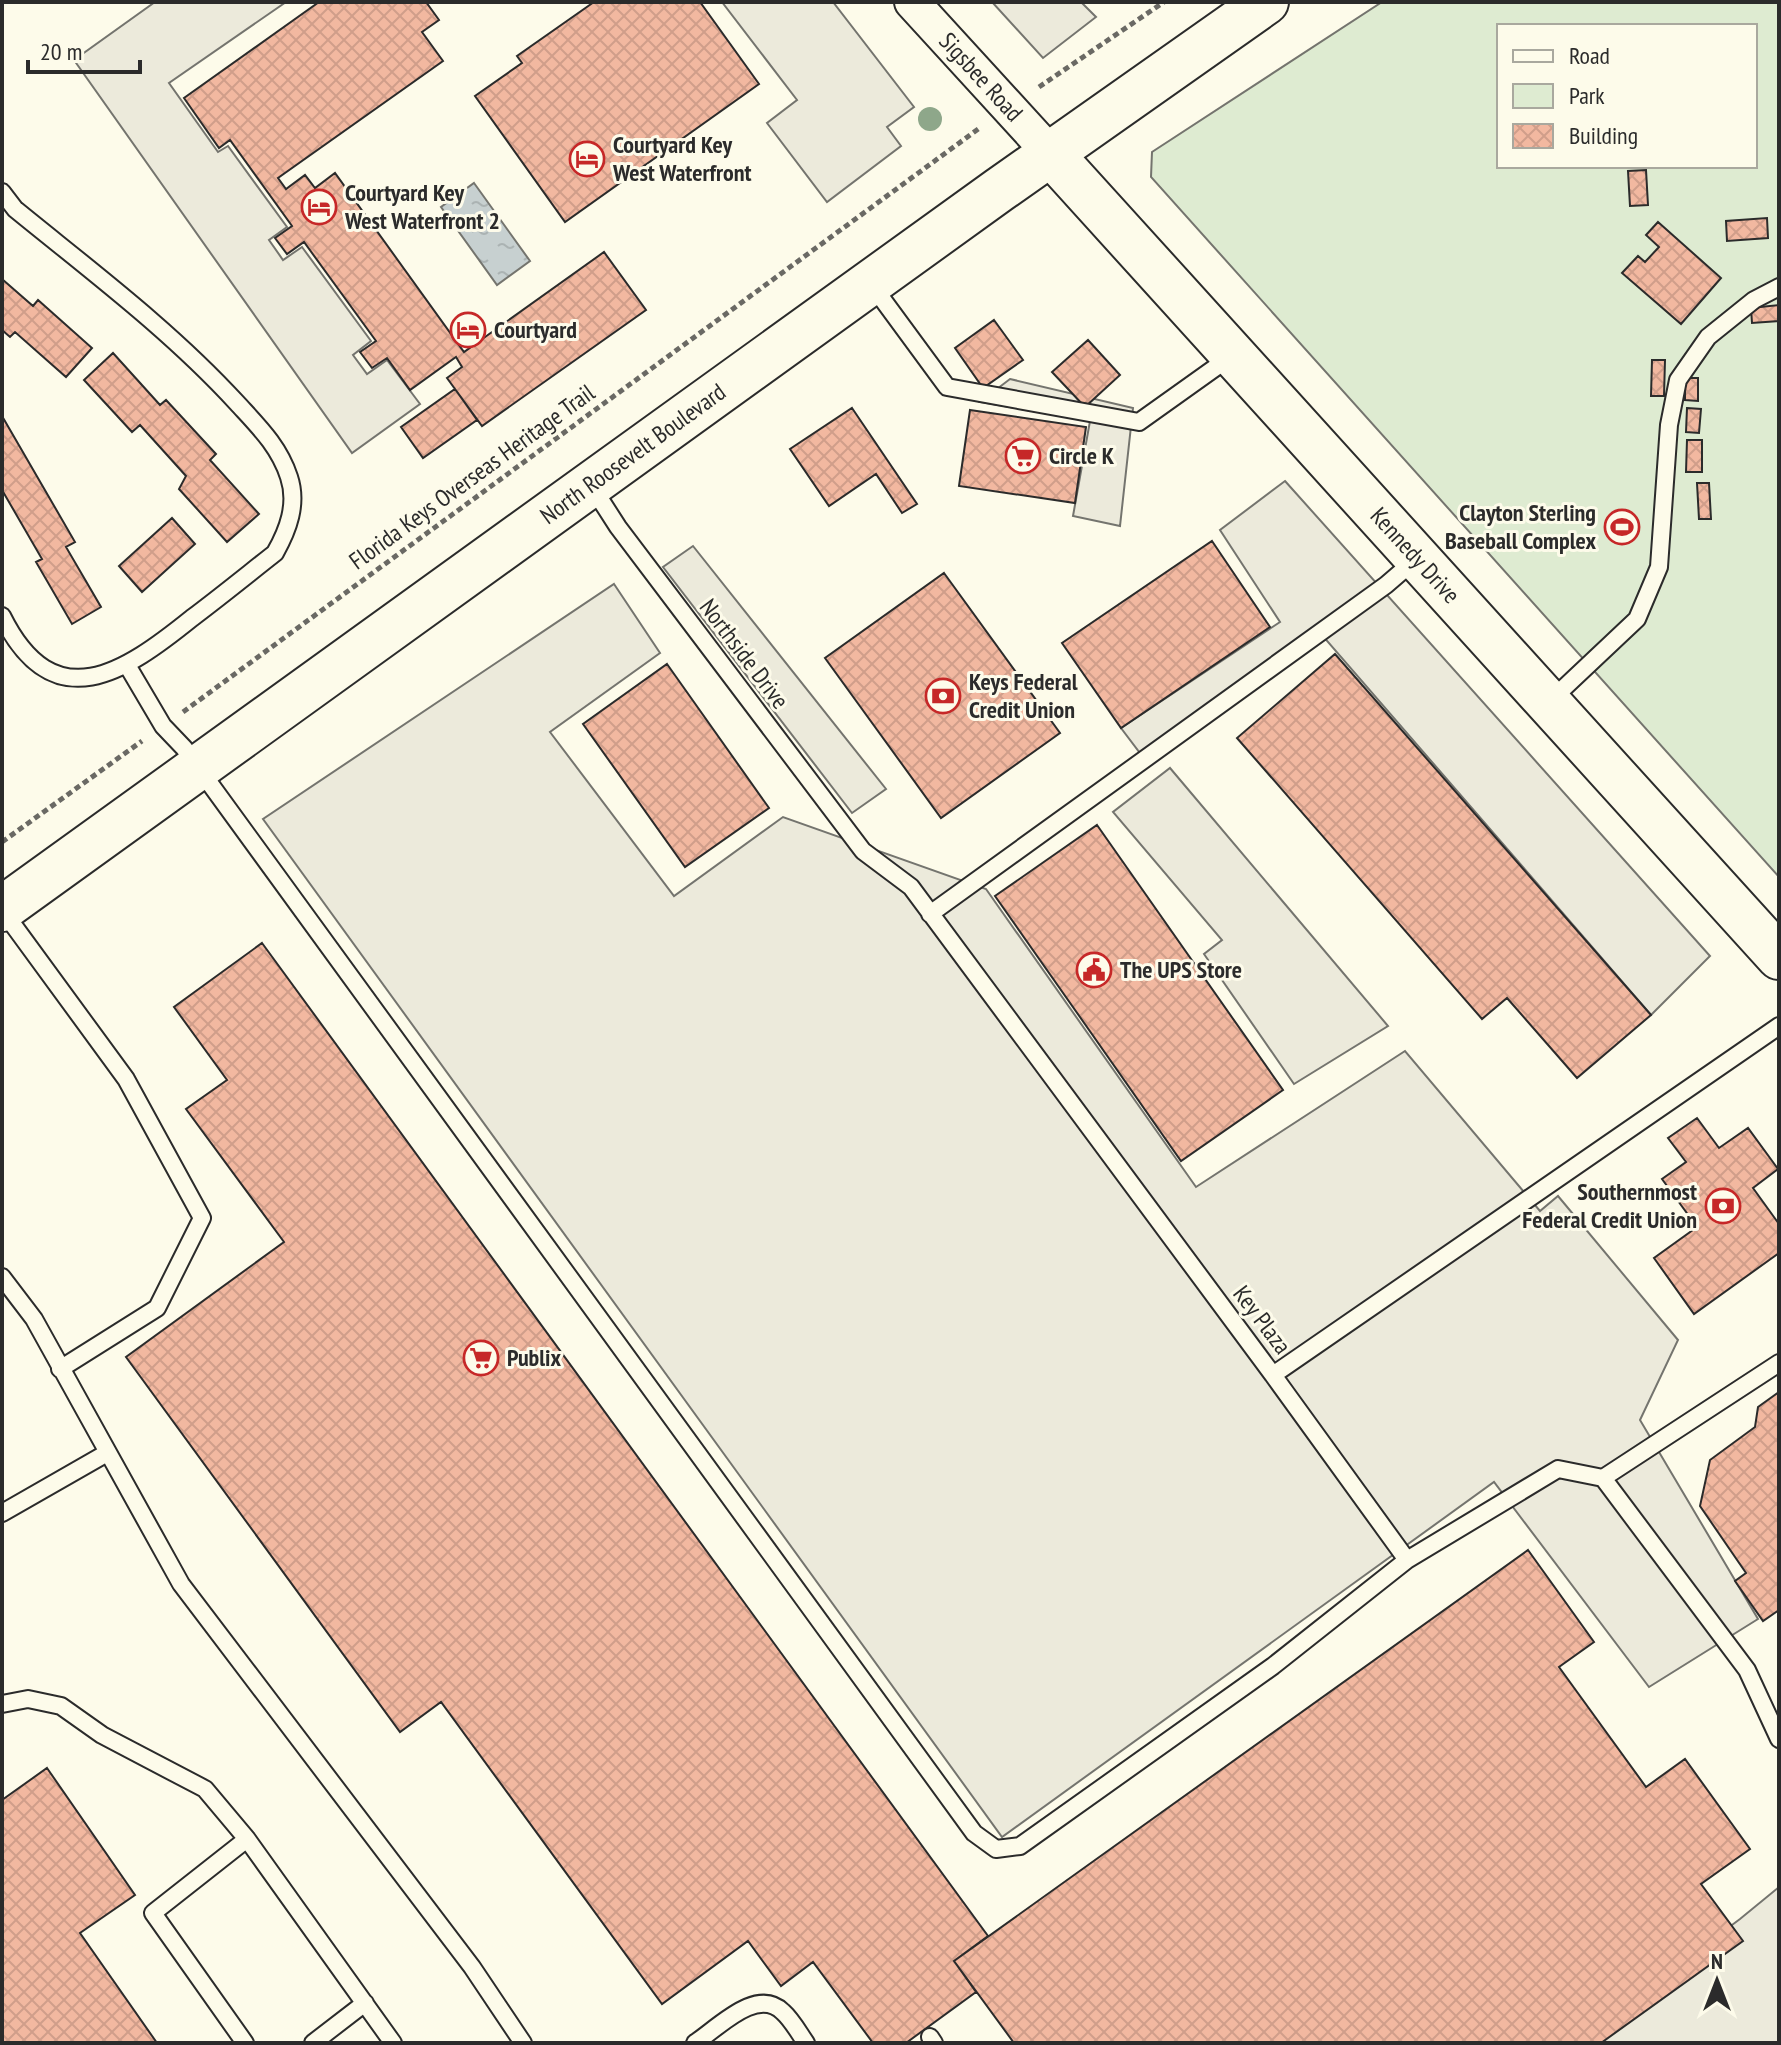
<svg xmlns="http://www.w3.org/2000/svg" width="1781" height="2045" font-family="'PT Sans Narrow',sans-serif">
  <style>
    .green { fill: #deebd1; stroke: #74746e; stroke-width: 2; fill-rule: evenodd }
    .parking { fill: #eceadb; stroke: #74746e; stroke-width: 2 }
    .water { fill: url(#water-ripples); stroke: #74746e; stroke-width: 2 }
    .building { fill: url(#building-cross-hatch); stroke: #2b2b2b; stroke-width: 2 }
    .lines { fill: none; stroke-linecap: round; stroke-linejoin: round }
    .lane-casing { stroke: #2b2b2b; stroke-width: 20 }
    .street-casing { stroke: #2b2b2b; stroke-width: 38 }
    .secondary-casing { stroke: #2b2b2b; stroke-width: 48 }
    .primary-casing { stroke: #2b2b2b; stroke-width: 48 }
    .path { stroke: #6a6964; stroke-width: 5; stroke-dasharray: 6 4; stroke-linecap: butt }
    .lane { stroke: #fdfbea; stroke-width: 16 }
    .street { stroke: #fdfbea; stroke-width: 34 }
    .secondary { stroke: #fdfbea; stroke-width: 44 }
    .primary { stroke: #fdfbea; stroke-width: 44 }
    .tree { fill: #8ea78a }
    .labels { text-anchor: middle; stroke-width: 6; stroke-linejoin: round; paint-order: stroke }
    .street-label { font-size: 24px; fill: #2b2b2b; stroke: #fdfbea }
    .poi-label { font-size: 24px; font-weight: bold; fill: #2b2b2b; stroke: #fdfbea; text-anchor: start }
  </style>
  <defs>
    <pattern id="water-ripples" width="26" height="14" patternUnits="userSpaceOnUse" patternTransform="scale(2)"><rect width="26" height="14" fill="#c7d0d0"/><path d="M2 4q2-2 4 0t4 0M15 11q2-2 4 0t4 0" fill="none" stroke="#abb3b3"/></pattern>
    <pattern id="building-cross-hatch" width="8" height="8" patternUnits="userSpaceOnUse" patternTransform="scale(2)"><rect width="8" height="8" fill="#f2b8a0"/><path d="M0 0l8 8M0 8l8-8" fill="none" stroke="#d09e8a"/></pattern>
  </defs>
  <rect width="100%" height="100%" fill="#fdfbea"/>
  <!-- green -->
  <path class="green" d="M1382,2H1779V877L1151,177L1152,152ZM1499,26H1755V166H1499Z"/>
  <!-- parking -->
  <path class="parking" d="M155,2H286L169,83L218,152L228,146L287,227L269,240L283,260L302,247L371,341L353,355L367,374L387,360L420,404L352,453L74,60Z
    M722,2H833L914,107L887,127L901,146L827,202L767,123L797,100Z
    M992,2H1081L1096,17L1043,58Z
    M1010,379L1133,408L1120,526L1073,516L1090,421L980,402Z
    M1285,481L1710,956L1651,1015L1316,628L1143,757L1121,728L1280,622L1220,530Z
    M693,546L886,789L852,813L663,567Z
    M614,584L660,653L550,732L674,896L783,817L986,889L1196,1187L1405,1051L1540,1211L1558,1196L1678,1340L1640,1420L1758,1619L1649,1687L1494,1482L1002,1837L263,819Z
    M1170,768L1388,1026L1294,1084L1204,954L1222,940L1113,812Z
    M1779,1887V2043H1574L1740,1919Z"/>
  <!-- water -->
  <path class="water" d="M474,183L530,261L497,285L441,207Z"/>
  <!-- building -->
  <path class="building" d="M319,2H426L439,20L422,32L443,61L278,178L286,189L305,175L315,188L335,173L464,352L604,252L646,310L482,426L447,378L462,367L456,357L410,390L387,358L372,368L360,352L376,341L304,242L287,254L275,238L292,226L230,140L219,148L184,98Z
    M594,2H700L759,84L565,222L475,96L522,63L517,56Z
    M1646,170L1648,205L1630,206L1628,171Z
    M1767,218L1768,238L1727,241L1726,221Z
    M1658,222L1721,278L1681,324L1622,273L1638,256L1645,262L1659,247L1646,235Z
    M2,279L33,306L38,300L92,348L66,377L15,332L10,337L2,330Z
    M1779,305V321L1752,323L1751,308Z
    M994,320L1023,360L983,388L955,348Z
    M1088,340L1120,375L1085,407L1052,372Z
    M113,353L160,405L166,400L216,454L210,460L259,514L227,542L179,489L186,476L140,425L132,432L84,380Z
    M1652,360H1665L1664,396H1651Z
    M1685,378H1698V401L1685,400Z
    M455,389L477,420L423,458L401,427Z
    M852,408L917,504L902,513L876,474L829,506L790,449Z
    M1687,408L1701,409L1699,433L1686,432Z
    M970,410L1086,427L1075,503L959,486Z
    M2,416L75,542L66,547L101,607L72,624L36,562L42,559L2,490Z
    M1687,440H1702V472H1686Z
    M1697,483H1709L1711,519H1699Z
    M172,518L195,544L142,592L119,566Z
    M1212,541L1270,627L1121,728L1062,643Z
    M944,573L1060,733L941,818L825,658Z
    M1335,654L1651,1015L1577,1078L1507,998L1482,1019L1237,738Z
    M667,664L769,808L685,867L583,724Z
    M1097,825L1283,1090L1181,1161L995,896Z
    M262,943L988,1936L954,1961L976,1992L906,2043H873L813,1962L781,1986L748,1941L662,2004L441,1702L400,1732L126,1357L284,1242L186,1109L227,1080L174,1007Z
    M1697,1118L1719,1148L1748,1128L1778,1169L1753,1188L1779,1224V1253L1694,1314L1654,1258L1697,1227L1662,1179L1686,1162L1668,1138Z
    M1779,1392V1610L1763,1621L1735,1581L1746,1573L1700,1506L1710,1460L1755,1427L1758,1407Z
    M1528,1550L1594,1642L1559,1667L1646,1787L1685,1759L1750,1849L1701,1884L1743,1941L1601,2043H1014L954,1961Z
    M47,1768L135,1895L80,1933L157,2043H2V1800Z"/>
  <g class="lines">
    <!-- lane casing -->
    <g class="lane-casing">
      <path id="lane" d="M2,192L15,209C91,271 170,330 237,403C258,426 279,446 289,477C298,504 288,530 275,553C247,575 220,597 192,618C125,672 54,721 2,616
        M872,285L947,387L1139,422L1233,355
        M591,485L618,527L863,851L911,887L1273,1375L1779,1026
        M127,665L163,726L184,748L974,1833L996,1849L1020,1846L1273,1666L1407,1560L1558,1469L1603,1478L1747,1670L1779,1739
        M1550,701L1637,619L1659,567L1669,425L1678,380L1708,337L1754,300L1779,287
        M3,911L126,1079L202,1218L157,1308L60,1369
        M930,914L1386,585L1415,560
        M2,1277L34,1319L181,1584L472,1967L523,2043
        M1273,1375L1407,1560
        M1603,1478L1779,1363
        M2,1513L107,1453
        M2,1704L28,1699L61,1706L102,1735L205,1789L247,1839L393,2043
        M930,2037L934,2043
        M245,2043L153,1913L247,1839
        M313,2043L365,2003
        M695,2043C718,2028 757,1986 783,2012C792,2020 799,2033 806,2043"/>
    </g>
    <!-- street casing -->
    <g class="street-casing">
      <g id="street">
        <path id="s1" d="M912,2L1051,154"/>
      </g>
    </g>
    <!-- secondary casing -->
    <g class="secondary-casing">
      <g id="secondary">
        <path id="s2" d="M1051,154L1779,957"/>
      </g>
    </g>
    <!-- primary casing -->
    <g class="primary-casing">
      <g id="primary">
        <path id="s3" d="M2,909L999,190L1266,2"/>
      </g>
    </g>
    <!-- path -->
    <path class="path" d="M1039,87L1164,2
      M183,712L981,127
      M2,842L142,741"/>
    <!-- lane -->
    <use href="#lane" class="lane"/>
    <!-- street -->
    <use href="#street" class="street"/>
    <!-- secondary -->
    <use href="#secondary" class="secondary"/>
    <!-- primary -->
    <use href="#primary" class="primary"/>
  </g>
  <!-- trees -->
  <circle class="tree" cx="930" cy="119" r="12"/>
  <!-- icons -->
  <defs>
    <g id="hotel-ring" transform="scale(1.8)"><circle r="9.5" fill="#fdfbea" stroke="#c62828" stroke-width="1.5"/><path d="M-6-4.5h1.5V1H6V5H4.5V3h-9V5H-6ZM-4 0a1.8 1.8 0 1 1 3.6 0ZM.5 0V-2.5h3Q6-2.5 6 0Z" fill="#c62828"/></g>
    <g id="supermarket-ring" transform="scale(1.8)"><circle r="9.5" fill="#fdfbea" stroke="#c62828" stroke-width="1.5"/><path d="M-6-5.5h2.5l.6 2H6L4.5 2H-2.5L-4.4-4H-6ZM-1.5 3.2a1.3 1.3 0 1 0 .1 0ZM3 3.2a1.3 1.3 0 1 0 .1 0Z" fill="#c62828"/></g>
    <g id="stadium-ring" transform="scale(1.8)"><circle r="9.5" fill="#fdfbea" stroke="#c62828" stroke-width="1.5"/><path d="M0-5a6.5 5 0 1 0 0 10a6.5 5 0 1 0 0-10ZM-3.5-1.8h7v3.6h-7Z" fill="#c62828"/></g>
    <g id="bank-ring" transform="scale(1.8)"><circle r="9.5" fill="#fdfbea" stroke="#c62828" stroke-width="1.5"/><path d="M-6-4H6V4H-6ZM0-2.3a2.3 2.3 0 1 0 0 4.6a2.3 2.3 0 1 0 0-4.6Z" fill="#c62828"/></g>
    <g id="civic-ring" transform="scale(1.8)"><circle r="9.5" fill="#fdfbea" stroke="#c62828" stroke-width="1.5"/><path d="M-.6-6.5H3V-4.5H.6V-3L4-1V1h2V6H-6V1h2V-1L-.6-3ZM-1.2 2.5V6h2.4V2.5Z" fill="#c62828"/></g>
  </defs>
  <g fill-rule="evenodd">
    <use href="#hotel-ring" x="587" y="159"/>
    <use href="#hotel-ring" x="319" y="207"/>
    <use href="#hotel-ring" x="468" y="330"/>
    <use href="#supermarket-ring" x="1023" y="456"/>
    <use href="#stadium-ring" x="1622" y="527"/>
    <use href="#bank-ring" x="943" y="696"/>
    <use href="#civic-ring" x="1094" y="970"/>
    <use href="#bank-ring" x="1723" y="1206"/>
    <use href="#supermarket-ring" x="481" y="1358"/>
  </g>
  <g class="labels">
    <!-- street labels -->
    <g class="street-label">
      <text dy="8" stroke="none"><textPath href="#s1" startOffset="102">Sigsbee Road</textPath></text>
      <text dy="8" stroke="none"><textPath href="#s3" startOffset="778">North Roosevelt Boulevard</textPath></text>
      <text transform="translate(472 477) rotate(-36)" y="8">Florida Keys Overseas Heritage Trail</text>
      <text dy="8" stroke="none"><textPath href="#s2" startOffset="542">Kennedy Drive</textPath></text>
      <text transform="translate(744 654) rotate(53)" y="8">Northside Drive</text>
      <text transform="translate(1262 1320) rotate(53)" y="8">Key Plaza</text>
    </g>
    <!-- poi labels -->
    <g class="poi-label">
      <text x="613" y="153">Courtyard Key<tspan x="613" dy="28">West Waterfront</tspan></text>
      <text x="345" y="201">Courtyard Key<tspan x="345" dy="28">West Waterfront 2</tspan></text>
      <text x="494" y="338">Courtyard</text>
      <text x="1049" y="464">Circle K</text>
      <text x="1596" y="521" text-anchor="end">Clayton Sterling<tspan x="1596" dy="28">Baseball Complex</tspan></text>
      <text x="969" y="690">Keys Federal<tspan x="969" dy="28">Credit Union</tspan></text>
      <text x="1120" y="978">The UPS Store</text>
      <text x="1697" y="1200" text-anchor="end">Southernmost<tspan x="1697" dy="28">Federal Credit Union</tspan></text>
      <text x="507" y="1366">Publix</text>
    </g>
  </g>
  <!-- border -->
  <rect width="1781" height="2045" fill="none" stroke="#2b2b2b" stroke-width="8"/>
  <!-- legend -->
  <rect x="1497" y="24" width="260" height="144" fill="#fdfbea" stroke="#a9a89e" stroke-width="2"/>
  <rect x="1513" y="50" width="40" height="12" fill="#fdfbea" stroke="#a9a89e" stroke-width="2"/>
  <text x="1569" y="64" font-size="24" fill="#2b2b2b">Road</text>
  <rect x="1513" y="84" width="40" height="24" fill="#deebd1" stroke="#a9a89e" stroke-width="2"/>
  <text x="1569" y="104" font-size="24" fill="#2b2b2b">Park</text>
  <rect x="1513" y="124" width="40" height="24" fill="url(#building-cross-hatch)" stroke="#a9a89e" stroke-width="2"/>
  <text x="1569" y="144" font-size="24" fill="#2b2b2b">Building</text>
  <!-- north arrow -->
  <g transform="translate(1717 1981)" stroke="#fdfbea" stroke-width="6" paint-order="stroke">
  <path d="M0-6L14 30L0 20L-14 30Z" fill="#2b2b2b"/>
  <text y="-12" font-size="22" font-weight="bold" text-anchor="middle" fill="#2b2b2b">N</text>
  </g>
  <!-- scale -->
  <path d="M28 60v12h112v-12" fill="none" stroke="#2b2b2b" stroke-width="4"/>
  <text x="40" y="60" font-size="24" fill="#2b2b2b" stroke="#fdfbea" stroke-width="6" paint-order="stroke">20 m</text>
</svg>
